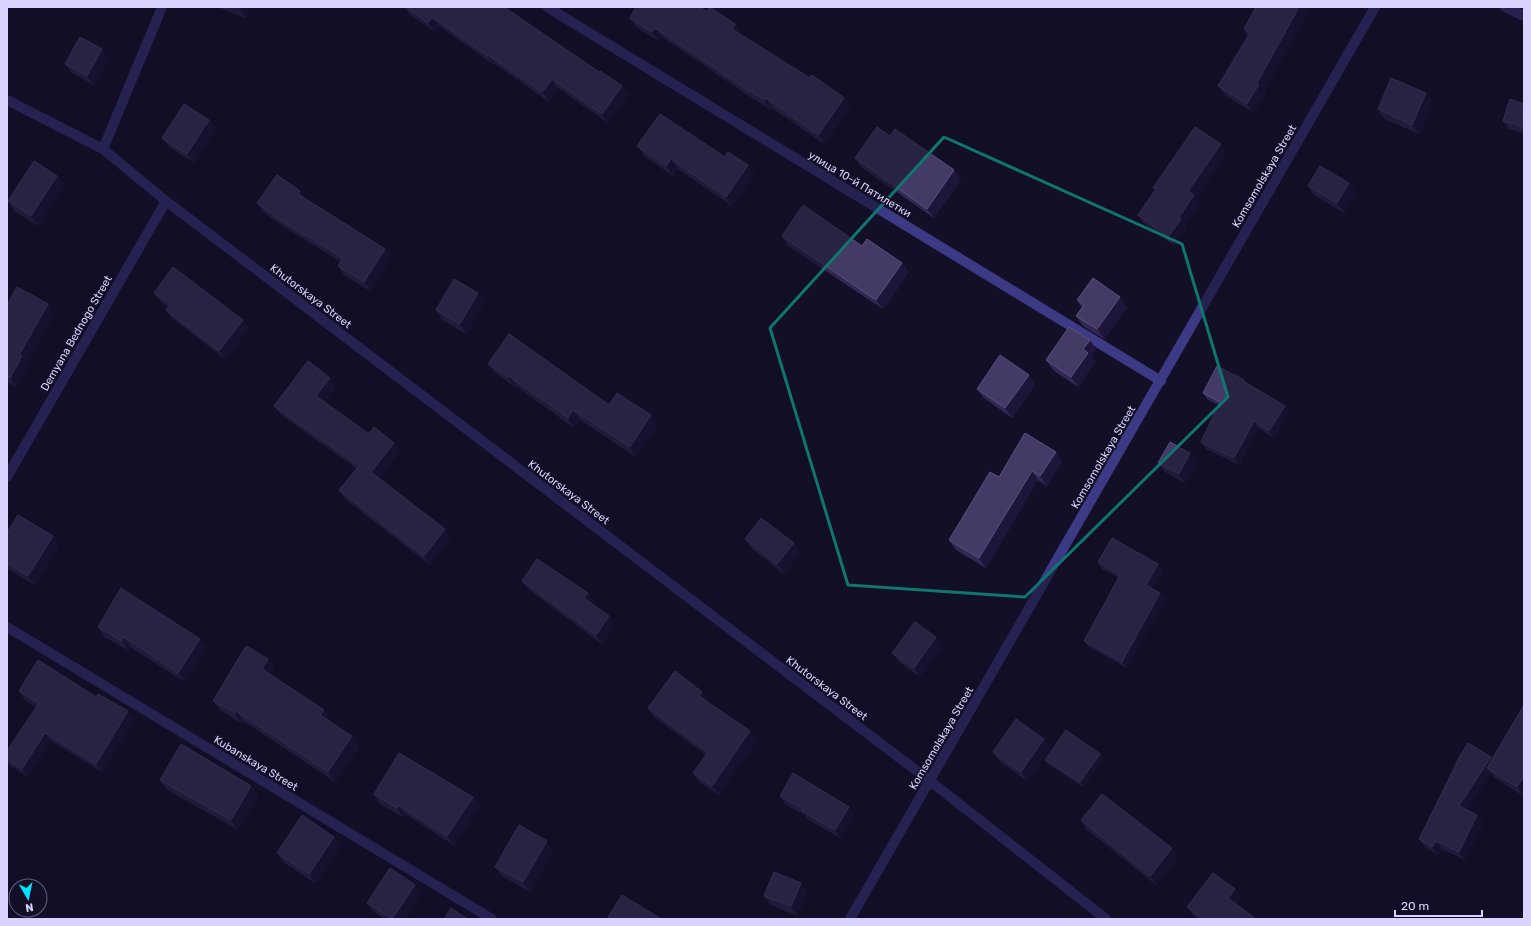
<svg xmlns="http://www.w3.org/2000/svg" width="1531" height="926" font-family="Rubik,sans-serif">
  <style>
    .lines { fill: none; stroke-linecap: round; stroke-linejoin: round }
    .minor { stroke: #3d3a85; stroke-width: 10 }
    .wall { fill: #312854 }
    .shaded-wall { fill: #1d163a }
    .building { fill: #433a66; stroke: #5a527e }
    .marked { fill: none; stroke: #0f766e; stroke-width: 3; stroke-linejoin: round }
    .labels { text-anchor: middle; stroke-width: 3; stroke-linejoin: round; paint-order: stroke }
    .street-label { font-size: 11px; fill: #d9d4ff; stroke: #130f26 }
  </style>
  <rect width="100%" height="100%" fill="#130f26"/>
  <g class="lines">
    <!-- minor -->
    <path class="minor" d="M547,7L1161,381
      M1505,7L1524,16
      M7,100L103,149L166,201L930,781L1106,919
      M103,149L162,7
      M7,477L166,201
      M7,627L492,919
      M850,919L1375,7"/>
  </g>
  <!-- wall -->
  <path class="wall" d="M217,7H250L246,18Z
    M405,7H504L628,95L608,123L558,88L549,102L495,64L494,65L439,26L435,32L410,15Z
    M1256,7H1311L1264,91L1266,93L1253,113L1225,95L1218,86L1248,36L1244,29Z
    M707,12L735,24L742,34L741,35L850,107L824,144L772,108L771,110L752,98L662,37L659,41L636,27L630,18Z
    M108,59L94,85L72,73L65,64Z
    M1426,93L1433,103L1419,134L1384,119L1378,109Z
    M1524,104V133L1509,129L1503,121Z
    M209,120L216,130L194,163L169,147L162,138Z
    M890,136L954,170L961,179L934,218L862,168L855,158Z
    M637,146L725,157L748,165L754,175L732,206L678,169L673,176L644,156Z
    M1226,153L1196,198L1200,204L1185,225L1187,227L1174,245L1143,223L1138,215L1155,190L1153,188Z
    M57,176L64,185L38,226L14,211L8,201Z
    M1308,186L1356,192L1344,213L1314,195Z
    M305,198L385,249L391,257L370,291L344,275L338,266L341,262L286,228L263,212L257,203Z
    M782,236L862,246L909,272L883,309L788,246Z
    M154,293L249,328L225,359L172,318L166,310L168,307L160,301Z
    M1077,300L1127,307L1104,339L1083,326L1076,316L1082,308Z
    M484,302L466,334L442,320L436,310Z
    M7,305L54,314L27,363L28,366L16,387L7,382Z
    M1096,349L1091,357L1095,362L1078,387L1053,370L1046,360Z
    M488,364L609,405L658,424L636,457L580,420L574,428L516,386L515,387L495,373Z
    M1244,380L1246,383L1289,413L1274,438L1258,428L1239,465L1206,449L1201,442L1219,405L1208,400L1203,393Z
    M1035,384L1012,418L984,398L977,389Z
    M336,387L324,402L369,434L394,443L400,451L379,478L451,538L430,565L345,499L339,490L357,469L280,414L274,406Z
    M1190,453L1197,463L1185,483L1165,472L1158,463Z
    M1062,461L1047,486L1038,480L986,568L956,550L949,540L999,477Z
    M7,533L59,546L34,585L7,568Z
    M745,539L800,553L784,574L752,549Z
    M1098,562L1163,571L1152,589L1160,593L1165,599L1127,668L1089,647L1084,641L1119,578L1102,569Z
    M522,581L588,593L594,601L592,604L609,616L615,625L602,644L528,589Z
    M98,627L206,648L185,682L130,647L128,650L104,637Z
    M936,637L943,647L920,677L899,662L892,653Z
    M275,668L271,675L324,710L330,719L329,721L359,746L335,782L243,721L241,723L220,710L213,701Z
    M19,691L134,720L102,772L51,741L28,777L9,765L7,762V751L37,707L25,700Z
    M702,692L709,701L708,702L757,740L719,795L700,783L693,773L706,755L654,717L648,708Z
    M1524,705L1523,796L1494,777L1491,773L1467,810L1483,823L1465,860L1442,849L1438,855L1425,847L1419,839L1492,759Z
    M1044,739L1051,749L1027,781L999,761L993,752Z
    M1100,754L1103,759L1083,787L1049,765L1045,760Z
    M160,780L251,786L258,796L238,830L166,789Z
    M374,794L473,797L480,807L454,845L405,814L403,817L380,804Z
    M780,796L854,814L840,838L807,819L805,815L785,804Z
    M1081,820L1178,858L1156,885L1087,830Z
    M334,837L341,846L316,884L283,862L277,853Z
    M553,851L530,892L502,876L495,867Z
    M1235,889L1241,898L1236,904L1256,919H1198L1193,915L1187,907Z
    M807,892L797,916L771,905L764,896Z
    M421,894L405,919H384L374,912L367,903Z"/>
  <!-- shaded-wall -->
  <path class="shaded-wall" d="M240,7H250L246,18L239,9Z
    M1299,7H1311L1264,91L1266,93L1253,113L1247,104L1257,83Z
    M432,17L439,26L435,32L428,23Z
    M735,24L742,34L738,39L732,29Z
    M655,28L662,37L659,41L652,32Z
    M102,49L108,59L94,85L87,76Z
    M488,55L495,64L494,65L488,56Z
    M552,79L558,88L549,102L542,92Z
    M622,86L628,95L608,123L602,114Z
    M1426,93L1433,103L1419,134L1412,125Z
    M766,98L772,108L771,110L764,100Z
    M844,98L850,107L824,144L818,135Z
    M209,120L216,130L194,163L187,154Z
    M1221,144L1226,153L1196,198L1200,204L1185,225L1187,227L1174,245L1168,237L1179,217L1188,191Z
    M671,159L678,169L673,176L666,166Z
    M748,165L754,175L732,206L726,197Z
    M954,170L961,179L934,218L927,209Z
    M57,176L64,185L38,226L31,216Z
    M1349,183L1356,192L1344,213L1337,203Z
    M300,191L306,200L298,194Z
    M385,249L391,257L370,291L364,282Z
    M902,263L909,272L883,309L876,300Z
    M478,293L484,302L466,334L460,324Z
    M1120,297L1127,307L1104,339L1097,329Z
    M48,304L54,314L27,363L28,366L16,387L10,378L19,355Z
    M243,320L249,328L225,359L219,351Z
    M1090,340L1096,349L1091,357L1095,362L1078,387L1071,377L1083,349Z
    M1029,375L1035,384L1012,418L1005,408Z
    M509,376L516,386L515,387L508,377Z
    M330,378L336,387L322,405L316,396Z
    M1285,406L1289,413L1274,438L1269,431Z
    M573,410L580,420L574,428L568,418Z
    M651,415L658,424L636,457L630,447Z
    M1254,421L1258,428L1239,465L1234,458Z
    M394,443L400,451L377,480L371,472Z
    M1056,452L1062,461L1047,486L1040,476Z
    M1190,453L1197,463L1185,483L1179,474Z
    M1032,471L1038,480L986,568L979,558Z
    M445,529L451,538L430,565L424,556Z
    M53,536L59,546L34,585L28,576Z
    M794,543L800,553L784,574L777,564Z
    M1158,564L1163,571L1151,592L1146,585Z
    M588,593L594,601L590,607L584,598Z
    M1160,593L1165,599L1127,668L1122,662Z
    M609,616L615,625L602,644L596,635Z
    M124,637L130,647L128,650L122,641Z
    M936,637L943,647L920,677L914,668Z
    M200,639L206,648L185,682L178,673Z
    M268,659L275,668L269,678L262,669Z
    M702,692L709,701L706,705L699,696Z
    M324,710L330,719L327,724L320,715Z
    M128,711L134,720L102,772L96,764Z
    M236,711L243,721L241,723L235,713Z
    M750,731L757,740L719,795L712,786Z
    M45,733L51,741L28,777L22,769Z
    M352,736L359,746L335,782L328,772Z
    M1044,739L1051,749L1027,781L1021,772Z
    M1100,754L1103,759L1083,787L1080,782Z
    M1491,757L1496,766L1487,768L1491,773L1465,814L1459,806Z
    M1524,776V795L1523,796L1517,787Z
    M251,786L258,796L238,830L231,820Z
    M473,797L480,807L454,845L447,836Z
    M398,805L405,814L403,817L397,808Z
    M849,807L854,814L840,838L835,830Z
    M1477,815L1483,823L1465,860L1459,852Z
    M334,837L341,846L316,884L309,874Z
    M547,841L553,851L530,892L523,882Z
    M1436,841L1442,849L1438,855L1432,847Z
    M1172,848L1178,858L1156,885L1150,876Z
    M801,883L807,892L797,916L791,906Z
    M415,885L421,894L405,919H392Z
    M1235,889L1241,898L1234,907L1228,898Z"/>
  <!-- building -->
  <path class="building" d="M406,7H504L599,72L600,71L622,86L602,114L552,79L542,92L488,55V56L432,17L428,23Z
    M636,7H699L707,12L710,7L735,24L732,29L810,78L812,75L844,98L818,135L766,98L764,100L746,89L655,28L652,32L630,18Z
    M1256,7H1299L1257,83L1259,84L1247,104L1218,86L1250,33L1244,29Z
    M80,37L102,49L87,76L65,64Z
    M1391,78L1426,93L1412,125L1378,109Z
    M1510,99L1524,104V127L1503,121Z
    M184,104L209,120L187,154L162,138Z
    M660,114L725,157L728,152L748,165L726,197L671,159L666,166L637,146Z
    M877,127L890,136L895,129L954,170L927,209L855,158Z
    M1195,127L1221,144L1188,191L1194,195L1179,217L1181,219L1168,237L1138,215L1156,189L1153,188Z
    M34,161L57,176L31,216L8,201Z
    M1320,166L1349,183L1337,203L1308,186Z
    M277,175L300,191L298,194L385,249L364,282L338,266L343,258L280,220L257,203Z
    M803,205L862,246L867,239L902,263L876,300L782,236Z
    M173,267L243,320L219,351L166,310L170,304L154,293Z
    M1093,278L1120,297L1097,329L1076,316L1084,305L1077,300Z
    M454,279L478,293L460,324L436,310Z
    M17,287L48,304L19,355L22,356L10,378L7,376V305Z
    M1069,327L1090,340L1083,349L1088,353L1071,377L1046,360Z
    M509,334L609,405L617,393L651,415L630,447L573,410L568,418L509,376L508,377L488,364Z
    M1000,355L1029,375L1005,408L977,389Z
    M308,361L330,378L316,396L369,434L374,427L394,443L371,472L445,529L424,556L339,490L359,466L274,406Z
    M1217,366L1244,380L1243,381L1285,406L1269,431L1254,421L1234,458L1201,442L1220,402L1203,393Z
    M1025,433L1056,452L1040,476L1032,471L979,558L949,540L990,472L999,477Z
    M1170,442L1190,453L1179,474L1158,463Z
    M18,515L53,536L28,576L7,563V533Z
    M761,518L794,543L777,564L745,539Z
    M1112,538L1158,564L1146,585L1160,593L1122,662L1084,641L1120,575L1098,562Z
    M537,559L588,593L584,598L609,616L596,635L522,581Z
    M121,588L200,639L178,673L124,637L122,641L98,627Z
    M915,622L936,637L914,668L892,653Z
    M246,646L268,659L262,669L324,710L320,715L352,736L328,772L236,711L235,713L213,701Z
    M38,660L96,697L98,694L128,711L96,764L45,733L22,769L7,759V751L39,703L19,691Z
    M675,671L702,692L699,696L750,731L712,786L693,773L708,752L648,708Z
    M1524,705V776L1517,787L1487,768Z
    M1016,719L1044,739L1021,772L993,752Z
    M1066,730L1100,754L1080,782L1045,760Z
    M1468,743L1491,757L1459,806L1477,815L1459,852L1436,841L1432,847L1419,839L1460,756Z
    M181,744L251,786L231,820L160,780Z
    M399,753L473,797L447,836L398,805L397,808L374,794Z
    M793,773L849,807L835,830L802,811L803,809L780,796Z
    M1102,794L1172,848L1150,876L1081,820Z
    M302,815L334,837L309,874L277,853Z
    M519,825L547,841L523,882L495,867Z
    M390,868L415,885L392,919L367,903Z
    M774,872L801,883L791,906L764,896Z
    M1213,873L1235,889L1228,898L1256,919H1203L1187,907Z
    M622,895L661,919H607Z
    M451,908L467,919H444Z"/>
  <!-- marked area -->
  <path d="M0 0H1531V926H0ZM944,137L1182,244L1228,397L1025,597L848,585L770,328Z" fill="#130f26" fill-opacity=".55" fill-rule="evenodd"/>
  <path class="marked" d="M944,137L1182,244L1228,397L1025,597L848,585L770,328Z"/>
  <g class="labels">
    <!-- street labels -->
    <g class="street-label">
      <text transform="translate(1264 176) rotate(-60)" y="4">Komsomolskaya Street</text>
      <text transform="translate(860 184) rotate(31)" y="4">улица 10-й Пятилетки</text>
      <text transform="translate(311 296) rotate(37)" y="4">Khutorskaya Street</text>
      <text transform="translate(76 333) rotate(-60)" y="4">Demyana Bednogo Street</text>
      <text transform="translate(1103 457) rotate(-60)" y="4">Komsomolskaya Street</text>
      <text transform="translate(569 492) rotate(37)" y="4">Khutorskaya Street</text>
      <text transform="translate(827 688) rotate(37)" y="4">Khutorskaya Street</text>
      <text transform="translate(941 738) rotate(-60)" y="4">Komsomolskaya Street</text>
      <text transform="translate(256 763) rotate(31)" y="4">Kubanskaya Street</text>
    </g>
  </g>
  <!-- border -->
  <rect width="1531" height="926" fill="none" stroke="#d9d4ff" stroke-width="16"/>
  <!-- north arrow -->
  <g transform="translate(28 898) rotate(171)"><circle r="19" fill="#130f26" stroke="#625e7d"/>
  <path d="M0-3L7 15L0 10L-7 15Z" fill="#00e5ff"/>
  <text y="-6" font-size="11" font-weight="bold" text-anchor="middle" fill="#d9d4ff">N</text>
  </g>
  <!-- scale -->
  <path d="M1395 910v6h87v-6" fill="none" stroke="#d9d4ff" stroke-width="2"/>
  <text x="1401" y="910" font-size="12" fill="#d9d4ff" stroke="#130f26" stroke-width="3" paint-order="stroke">20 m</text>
</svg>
